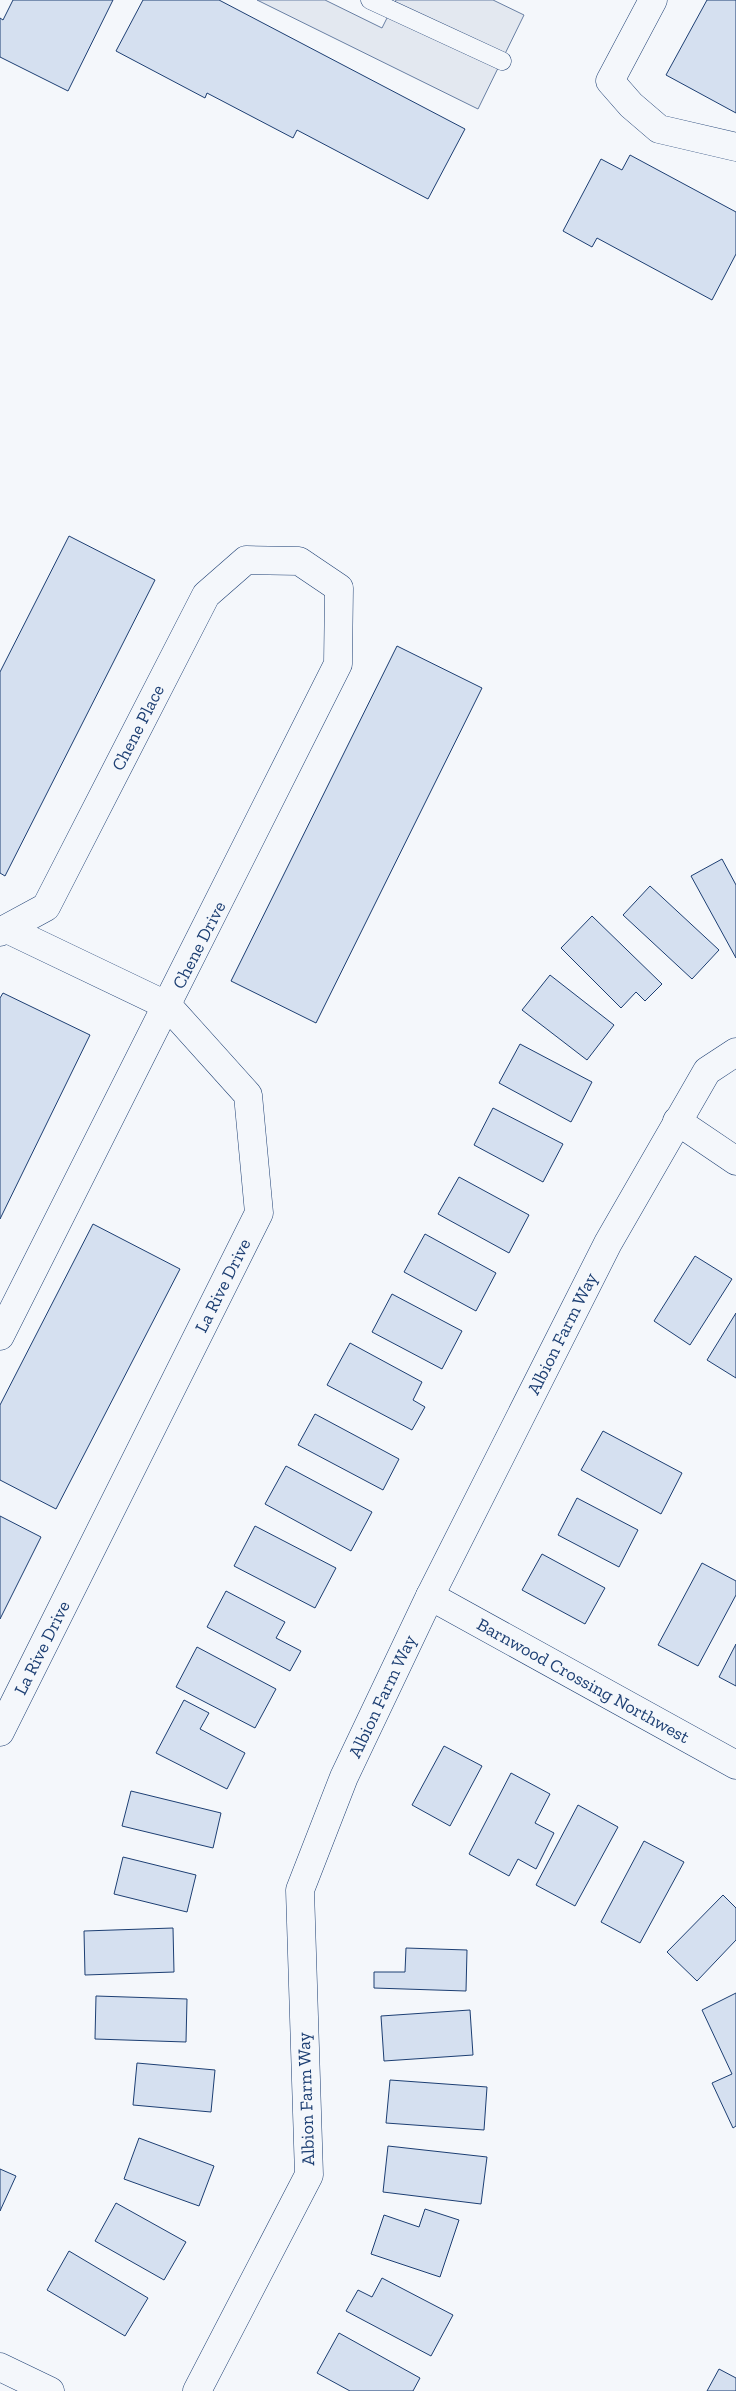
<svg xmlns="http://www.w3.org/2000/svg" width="736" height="2391" font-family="'Zilla Slab',serif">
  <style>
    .parking { fill: #e3e8f0; stroke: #687fa3 }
    .building { fill: #d5e0f0; stroke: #1d3f73 }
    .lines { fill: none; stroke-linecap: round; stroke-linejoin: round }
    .service-casing { stroke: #1d3f73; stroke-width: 19 }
    .minor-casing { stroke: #1d3f73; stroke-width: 29 }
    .service { stroke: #f4f7fb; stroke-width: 18 }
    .minor { stroke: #f4f7fb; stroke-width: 28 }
    .labels { text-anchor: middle; stroke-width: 4; stroke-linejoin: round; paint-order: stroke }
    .street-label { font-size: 18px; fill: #1d3f73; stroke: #f4f7fb }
  </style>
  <rect width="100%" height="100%" fill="#f4f7fb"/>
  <!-- parking -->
  <path class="parking" d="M257,0H325L382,28L396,0H493L524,15L478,109Z"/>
  <!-- building -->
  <path class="building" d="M13,0H113L68,91L0,57V18L3,20Z
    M143,0H219L465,129L428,199L297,130L293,138L207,93L205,98L116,51Z
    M707,0H736V113L666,75Z
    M630,155L736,212V254L712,300L597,238L592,247L563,231L601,159L622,170Z
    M69,536L155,580L5,876L0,873V672Z
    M397,646L482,688L316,1023L231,981Z
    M722,859L736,885V958L691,876Z
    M650,886L719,950L692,979L623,915Z
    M592,916L662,984L645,1001L636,992L621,1008L561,948Z
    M550,975L614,1025L587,1060L522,1010Z
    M3,993L90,1035L0,1219V998Z
    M520,1044L592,1082L571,1122L499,1083Z
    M493,1108L563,1144L543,1182L474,1145Z
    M459,1177L529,1215L509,1253L438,1214Z
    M93,1224L180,1269L56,1509L0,1480V1405Z
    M425,1234L496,1273L476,1311L404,1272Z
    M695,1256L732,1279L690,1345L654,1321Z
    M392,1294L462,1331L442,1369L372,1332Z
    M736,1313V1378L707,1360Z
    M350,1343L422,1382L413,1400L425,1407L412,1430L327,1385Z
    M315,1414L399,1459L383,1490L298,1445Z
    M603,1431L682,1473L661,1514L581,1470Z
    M286,1466L372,1512L351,1551L265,1504Z
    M577,1498L638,1530L619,1567L558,1535Z
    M0,1516L41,1537L0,1619Z
    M255,1526L336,1568L315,1608L234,1566Z
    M542,1554L605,1588L585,1624L522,1590Z
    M702,1563L736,1581V1595L698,1666L658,1645Z
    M226,1591L285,1622L276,1638L301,1651L290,1671L207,1627Z
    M736,1644V1686L719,1677Z
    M197,1647L276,1689L255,1728L176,1687Z
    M184,1700L209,1713L200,1729L245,1753L227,1789L156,1753Z
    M444,1746L482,1766L450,1826L412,1805Z
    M511,1773L550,1794L535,1823L554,1833L536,1869L518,1859L509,1876L469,1854Z
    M131,1791L221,1813L213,1848L122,1826Z
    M578,1805L618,1827L575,1906L536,1885Z
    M644,1841L684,1862L640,1943L601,1922Z
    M123,1857L196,1875L187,1912L114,1894Z
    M723,1895L736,1908V1940L697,1981L667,1952Z
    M173,1928L174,1972L85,1975L84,1931Z
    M406,1948L467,1950L466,1991L374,1988V1972H405Z
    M736,1993V2126L733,2128L712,2083L732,2074L702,2010Z
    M96,1996L187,1999L186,2042L95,2039Z
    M470,2010L473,2055L384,2061L381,2016Z
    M137,2063L215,2070L211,2112L133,2105Z
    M390,2080L487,2087L484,2130L386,2123Z
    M139,2138L214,2166L199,2206L124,2179Z
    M388,2146L487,2157L481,2204L383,2192Z
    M0,2169L16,2176L0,2211Z
    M116,2203L186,2242L164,2280L95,2241Z
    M425,2209L459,2220L440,2277L371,2254L384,2215L419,2227Z
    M69,2251L148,2298L125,2336L47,2290Z
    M382,2278L453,2315L431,2356L346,2311L358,2290L372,2297Z
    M339,2333L420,2378L413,2391H350L317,2373Z
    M719,2369L736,2378V2391H707Z"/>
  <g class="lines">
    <!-- service casing -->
    <g class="service-casing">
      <path id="service" d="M370,0L502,61"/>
    </g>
    <!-- minor casing -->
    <g class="minor-casing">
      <g id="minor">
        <path d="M653,0L610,81L631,105L659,129L736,147"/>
        <path id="s1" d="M0,932L46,907L206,595L246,560L299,561L339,588L338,664L0,1336"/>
        <path d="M677,1121L736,1161"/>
        <path id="s2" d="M430,1596L736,1765"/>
        <path id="s3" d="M0,1732L259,1213L248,1095L168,1006L7,929"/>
        <path d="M0,2367L50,2391"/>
        <path id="s4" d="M197,2391L309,2175L300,1890L344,1777L430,1596L608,1243L707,1071L736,1052"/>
      </g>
    </g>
    <!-- service -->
    <use href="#service" class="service"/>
    <!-- minor -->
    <use href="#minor" class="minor"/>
  </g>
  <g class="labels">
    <!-- street labels -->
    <g class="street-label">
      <text dy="6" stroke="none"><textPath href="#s1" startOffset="254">Chene Place</textPath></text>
      <text transform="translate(199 945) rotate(-63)" y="6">Chene Drive</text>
      <text dy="6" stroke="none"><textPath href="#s3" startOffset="499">La Rive Drive</textPath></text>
      <text dy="6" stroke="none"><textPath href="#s4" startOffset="1144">Albion Farm Way</textPath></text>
      <text dy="6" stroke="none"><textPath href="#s3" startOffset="94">La Rive Drive</textPath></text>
      <text dy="6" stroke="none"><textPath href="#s2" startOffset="175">Barnwood Crossing Northwest</textPath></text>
      <text dy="6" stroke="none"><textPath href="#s4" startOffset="739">Albion Farm Way</textPath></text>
      <text transform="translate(306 2099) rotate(-92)" y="6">Albion Farm Way</text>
    </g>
  </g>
</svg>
